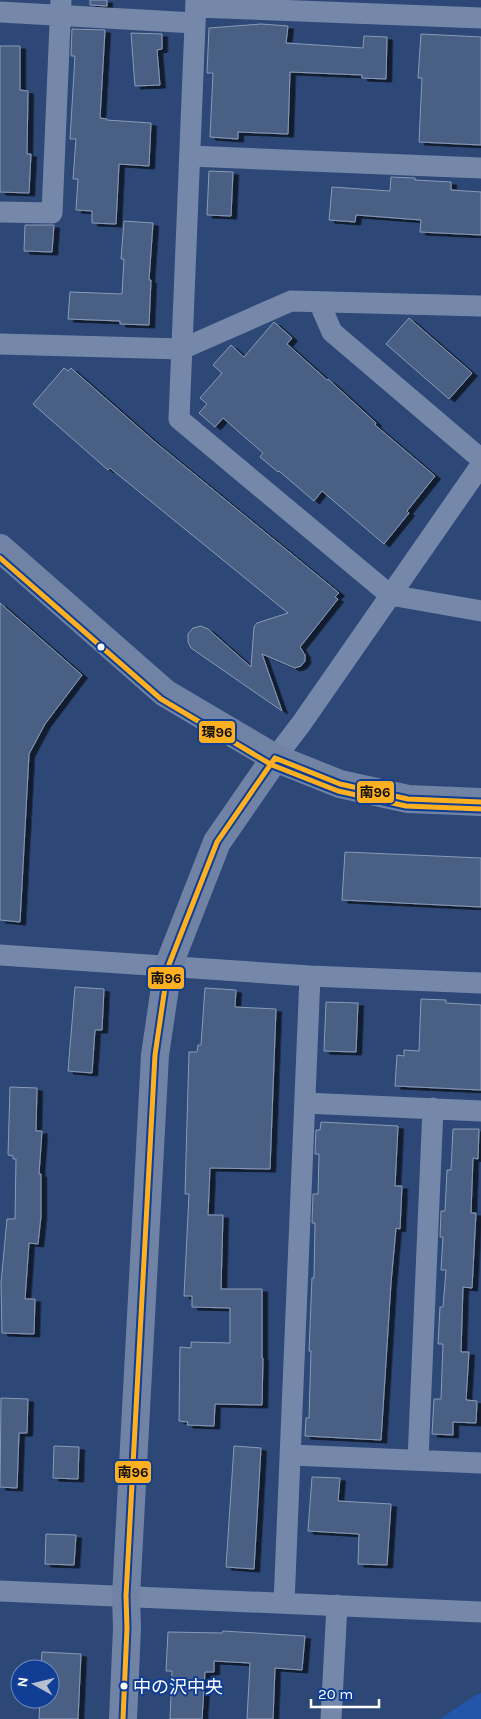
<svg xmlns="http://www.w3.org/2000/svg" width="481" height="1719" font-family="Karla,'Noto Sans JP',sans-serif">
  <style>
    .green { fill: #2355ab }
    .building { fill: #495e84; stroke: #8a9bb6; filter: url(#shadow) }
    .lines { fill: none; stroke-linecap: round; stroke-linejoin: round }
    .street { stroke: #7688a9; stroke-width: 21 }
    .secondary { stroke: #7183a5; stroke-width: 28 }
    .bus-1-casing { stroke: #0f3e94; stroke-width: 9 }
    .bus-2-casing { stroke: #0f3e94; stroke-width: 9 }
    .bus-1 { stroke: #ffb020; stroke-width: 5 }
    .bus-2 { stroke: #ffb020; stroke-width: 5 }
    .bus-dot { fill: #fff; stroke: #0f3e94; stroke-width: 2 }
    .labels { text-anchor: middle; stroke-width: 4; stroke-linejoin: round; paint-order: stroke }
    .bus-label { font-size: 18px; fill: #fff; stroke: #0f3e94; text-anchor: start }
    .line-badge { stroke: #0f3e94; stroke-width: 2 }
    .pale-badge-label { font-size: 14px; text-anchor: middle; font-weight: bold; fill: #111 }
  </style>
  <defs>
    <filter id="shadow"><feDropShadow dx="5.5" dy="3" stdDeviation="0" flood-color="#0009"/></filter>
  </defs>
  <rect width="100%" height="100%" fill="#2d4776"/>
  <!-- green -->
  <path class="green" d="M481,1693V1719H440L476,1695Z"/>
  <!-- building -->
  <path class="building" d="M90,0H107V6L90,5Z
    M261,24L288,26L286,43L363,48L364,36L387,37L386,79L362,78V75L290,72L288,134L238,132V139L210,137L213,73H207L209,28Z
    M72,29L105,30L100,118L107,119V120L151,123L149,166L119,164L116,224L92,223V211L76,210L78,179H73L76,139H70L75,56H71Z
    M131,33L162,34V49L157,50L160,85L135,86Z
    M421,34L481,37V145L419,142L422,78H418Z
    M0,46H20V90L28,91L27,154H31L29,193L0,192Z
    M209,171L233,172L231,216L207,215Z
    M391,177L415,178V180L451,182V190L481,192V235L420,232L421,220L356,215L355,222L329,220L332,187L390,191Z
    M124,221L153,223L149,280H151L149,325L120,324V321L68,319L70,292L122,294L124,259H121Z
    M25,225H54L52,252L24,251Z
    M409,318L472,373L449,399L386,344Z
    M274,322L292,338L287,344L327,380L328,379L376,423L375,425L435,476L407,511L409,513L384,544L322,491L314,501L279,471L278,472L260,457L263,453L223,418L215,427L199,413L207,404L200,398L222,373L213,365L231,345L244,357Z
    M64,368L68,371L71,368L155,442L339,593L335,597L338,599L300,647L305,655V661L301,666L295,668L262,654L282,711L191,648L188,642V634L193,628L201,626L208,629L251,667L254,627L257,623L288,613L110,468L108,470L33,404Z
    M0,603L82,675L45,724L29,754L20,922L0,920Z
    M345,852L481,858V907L342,900Z
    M75,987L104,989L102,1030H95L92,1073L68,1071Z
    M205,988L236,990L235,1007L276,1009L270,1169L210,1168L208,1215H223L221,1289H262V1358H263L262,1405L215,1404L214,1426L187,1425L188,1422L179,1421L180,1347L191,1348V1342L230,1343V1308L192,1307V1296H184L189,1194H185L189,1052H197L198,1045H201Z
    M421,999L446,1000V1003L481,1005V1090L395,1086L397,1055L404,1056V1050L419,1051Z
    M326,1002L358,1003L356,1052L324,1051Z
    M10,1087L37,1088L36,1131H42L39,1174H41V1216L38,1244L29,1243L25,1299H35L34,1334L2,1333L1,1283L7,1219H15L16,1159H13V1156L8,1155Z
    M321,1122L398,1126L395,1186H402L400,1229L396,1228L391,1283L381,1440L305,1436L306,1418H309L311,1351H309L312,1278H314L315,1223H312L313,1194H318L319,1154H315L316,1130H320Z
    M453,1129H479L478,1159L473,1158L471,1213H476L472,1288L463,1287L461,1352H469L466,1400L477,1401L476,1423L453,1422V1435L432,1434L434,1399H441L443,1344H438L440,1307H443L446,1270H441L443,1237H440L441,1211H445L447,1170H451Z
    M1,1398L28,1399L27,1433H19L17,1488L0,1487Z
    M54,1446L79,1447L78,1479L53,1478Z
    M234,1446L261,1448L254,1569L226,1567Z
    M312,1477L340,1478L338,1501L391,1504L387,1565L358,1564L359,1534L308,1531Z
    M46,1534L76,1535L74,1565L45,1564Z
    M223,1631L305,1636L302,1670L275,1668L273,1719H247L250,1663L214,1661V1672H205L202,1719H170L172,1671H166L168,1632L222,1633Z
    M42,1652L81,1654L78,1719H39L40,1699H50V1669H41Z"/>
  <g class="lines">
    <!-- street -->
    <path class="street" d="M196,0L179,419L390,595L481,611
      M196,7L481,18
      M0,12L195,23
      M190,156L481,168
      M0,212L52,213L61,0
      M319,302L332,332L481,459
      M0,344L182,349L291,301L481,306
      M275,758L301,724L481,465
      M0,955L310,976L481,983
      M305,1103L481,1111
      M291,1455L481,1463
      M418,1460L433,1108
      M0,1591L481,1612
      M284,1603L310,976
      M331,1719L337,1605"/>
    <!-- secondary -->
    <path class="secondary" d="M0,548L165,693L275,758L340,784L408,799L481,802
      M123,1719L127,1628L126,1596L155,1055L168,967L217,842L275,758"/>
    <!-- bus-1 casing -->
    <g class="bus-1-casing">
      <path id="bus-1" d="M275,758L340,784L408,799L481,802
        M123,1719L127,1628L126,1596L155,1055L168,967L217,842L275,758"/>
    </g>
    <!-- bus-2 casing -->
    <g class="bus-2-casing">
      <path id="bus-2" d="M0,558L161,699L272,765L338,791L406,806L481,809"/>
    </g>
    <!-- bus-1 -->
    <use href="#bus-1" class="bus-1"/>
    <!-- bus-2 -->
    <use href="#bus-2" class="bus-2"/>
  </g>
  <!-- markers -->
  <g class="bus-dot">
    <circle cx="101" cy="647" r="4.5"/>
    <circle cx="124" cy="1686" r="4.5"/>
  </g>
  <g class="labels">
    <!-- bus labels -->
    <g class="bus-label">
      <text x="133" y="1693">中の沢中央</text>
    </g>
  </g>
  <g class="line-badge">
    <rect x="198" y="720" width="38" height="24" rx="5" fill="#ffb020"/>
    <rect x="356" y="780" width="39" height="24" rx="5" fill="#ffb020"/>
    <rect x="147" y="966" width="38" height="24" rx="5" fill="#ffb020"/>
    <rect x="114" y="1460" width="38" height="24" rx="5" fill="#ffb020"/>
  </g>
  <g class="pale-badge-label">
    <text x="217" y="737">環96</text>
    <text x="375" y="797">南96</text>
    <text x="166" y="983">南96</text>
    <text x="133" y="1477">南96</text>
  </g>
  <!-- north arrow -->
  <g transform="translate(35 1684) rotate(278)"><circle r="24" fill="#0f3e94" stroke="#6f8bbf"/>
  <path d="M0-4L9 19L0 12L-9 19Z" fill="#b6bfcf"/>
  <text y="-8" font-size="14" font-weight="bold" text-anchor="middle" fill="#ffffff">N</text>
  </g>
  <!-- scale -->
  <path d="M311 1699v8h68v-8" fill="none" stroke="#ffffff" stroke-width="2.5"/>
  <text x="318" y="1699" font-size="15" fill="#ffffff" stroke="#0f3e94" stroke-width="4" paint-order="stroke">20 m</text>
</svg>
